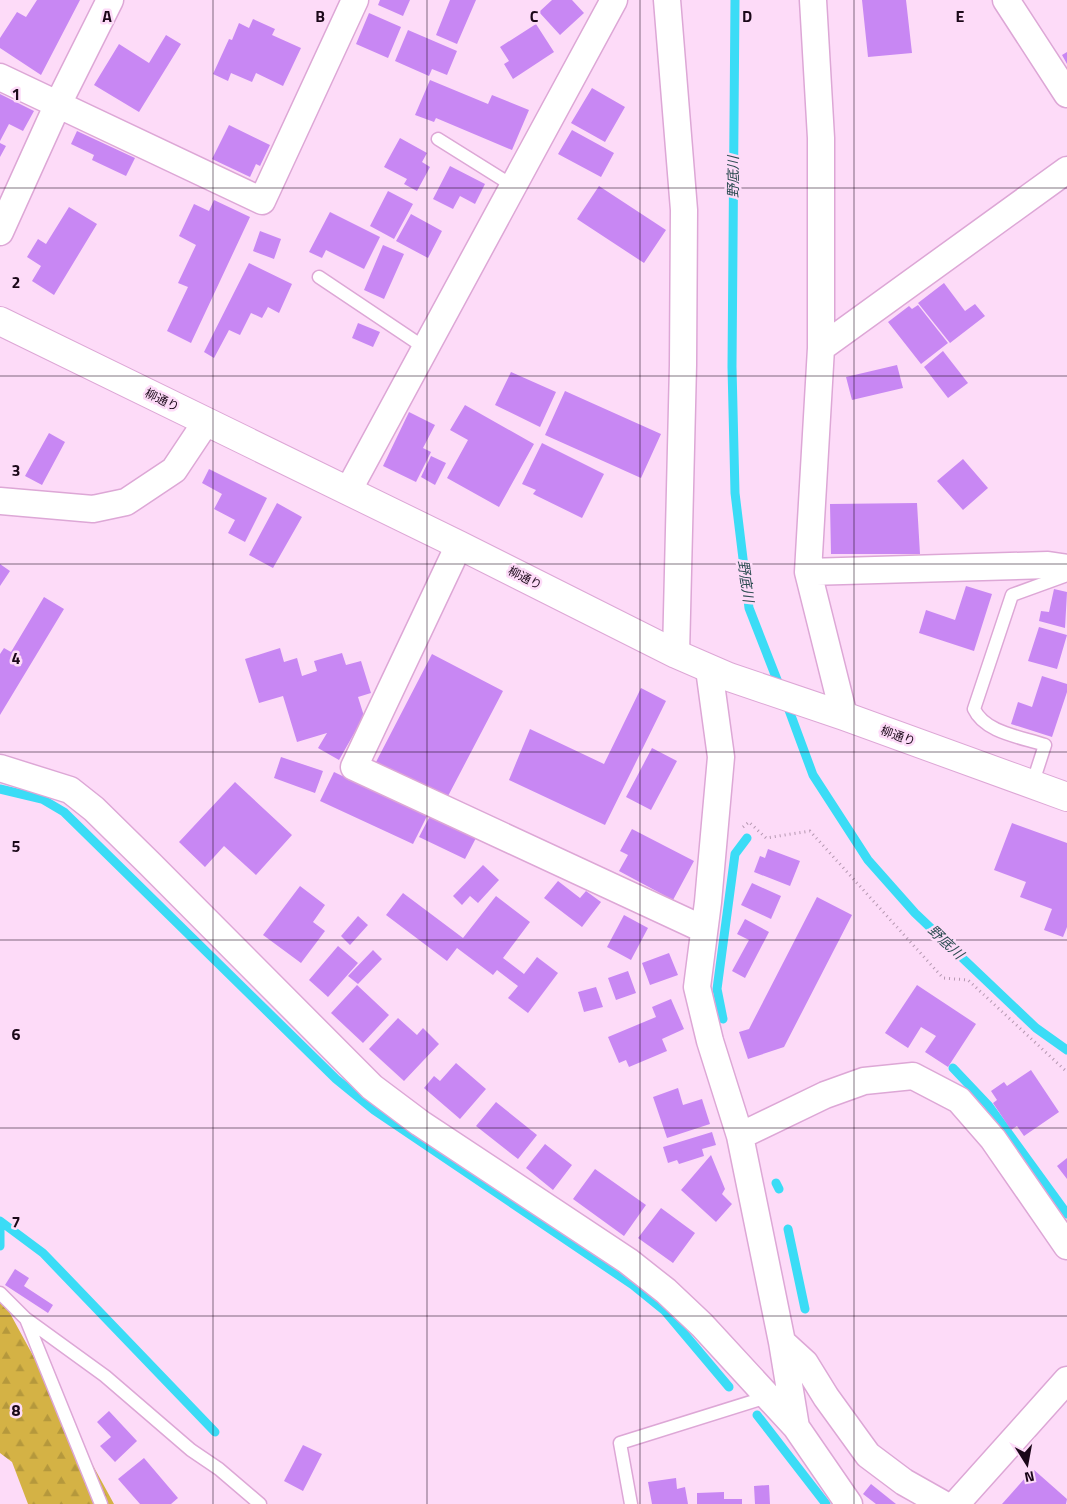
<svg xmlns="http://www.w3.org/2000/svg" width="1067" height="1504" font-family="'Titillium Web','Noto Sans JP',sans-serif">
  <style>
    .forest { fill: url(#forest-firs) }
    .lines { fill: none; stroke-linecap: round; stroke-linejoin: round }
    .stream { stroke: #3bdcf6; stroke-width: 9 }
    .building { fill: #c887f3 }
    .service-casing { stroke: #dda7d6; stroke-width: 15 }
    .minor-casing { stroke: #dda7d6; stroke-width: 29 }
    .tertiary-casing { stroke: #dda7d6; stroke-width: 30 }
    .path { stroke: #b598b1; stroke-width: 3; stroke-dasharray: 1 4; stroke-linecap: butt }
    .service { stroke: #fff; stroke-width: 12 }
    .minor { stroke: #fff; stroke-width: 26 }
    .tertiary { stroke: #fff; stroke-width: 28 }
    .grid { fill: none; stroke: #1b0819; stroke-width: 1; stroke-opacity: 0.55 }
    .labels { text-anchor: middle; stroke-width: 5; stroke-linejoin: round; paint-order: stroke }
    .street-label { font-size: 12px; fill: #1b0819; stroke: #fddbf8 }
    .water-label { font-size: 14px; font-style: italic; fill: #2e4d53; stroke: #fddbf8 }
    .grid-label { font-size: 16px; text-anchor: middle; font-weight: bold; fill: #1b0819; stroke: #fddbf8; stroke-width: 5; stroke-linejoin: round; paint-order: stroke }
  </style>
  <defs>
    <pattern id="forest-firs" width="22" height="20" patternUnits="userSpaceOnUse" patternTransform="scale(1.25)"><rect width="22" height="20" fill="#d4b245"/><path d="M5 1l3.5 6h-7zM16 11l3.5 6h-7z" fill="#b5983c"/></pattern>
  </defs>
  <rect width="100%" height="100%" fill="#fddbf8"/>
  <!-- forest -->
  <path class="forest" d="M0,1295L114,1504H28L12,1462L0,1453Z"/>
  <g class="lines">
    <!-- stream -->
    <path class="stream" d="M735,0L732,367L735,493L749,608L781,690
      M786,702L813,775L868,860L915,913L1036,1028L1067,1050
      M0,789L42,799L64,812L336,1079L374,1110L633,1285L665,1311L729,1387
      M723,1019L717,989L735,854L747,838
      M953,1068L988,1105L1067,1214
      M776,1183L779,1189
      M0,1221L43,1253L215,1432
      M788,1229L805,1309
      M0,1230V1246
      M757,1415L826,1504"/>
  </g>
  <!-- building -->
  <path class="building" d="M37,0H80L41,75L0,48V38L17,12L26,17Z
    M380,0H410L403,16L378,5Z
    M450,0H476L457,44L436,35Z
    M552,0H572L584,13L560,35L539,12Z
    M862,0H906L912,53L868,57Z
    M369,13L401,27L388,58L356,44Z
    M253,19L275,29L272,35L301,48L283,86L256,73L252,82L231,73L228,81L213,74L229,39L232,40L239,23L249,28Z
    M536,24L554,52L513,79L504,64L509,61L500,47Z
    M408,30L457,51L447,75L432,69L429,76L395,61Z
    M166,35L181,44L139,112L94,85L119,44L149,63Z
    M1067,52V64L1062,55Z
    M430,80L488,104L492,95L529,110L512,150L436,118L434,122L415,115Z
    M592,88L625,107L605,142L571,123Z
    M0,94L34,111L23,131L9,124L0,141Z
    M229,125L270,145L260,166L256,164L250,177L212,159Z
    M572,130L614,153L601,177L558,154Z
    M77,131L135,158L126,176L92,160L94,155L71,144Z
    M400,138L427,153L422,162L430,167L417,191L404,184L407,179L384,167Z
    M0,143L6,146L0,157Z
    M450,166L485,184L475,204L460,196L453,209L433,199Z
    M599,186L666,230L644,263L577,219Z
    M388,191L413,204L394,239L370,226Z
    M214,200L250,217L191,343L167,331L188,287L178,283L196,245L179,236L194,204L209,211Z
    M69,207L97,224L54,295L32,281L41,266L27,257L38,239L46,244Z
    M330,212L380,237L364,269L326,250L322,258L309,252Z
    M411,214L442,231L428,258L396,241Z
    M260,231L281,239L274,259L253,251Z
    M383,245L404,254L384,299L364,290Z
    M249,263L292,284L279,313L268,307L262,318L251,313L240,335L229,330L214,358L204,352Z
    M944,283L965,311L975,304L985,316L950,343L918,303Z
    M918,305L948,343L921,364L888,322L909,306L912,309Z
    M358,323L380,332L373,347L352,338Z
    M943,351L968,383L948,398L924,367Z
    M897,365L903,388L852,400L846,377Z
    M511,372L556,392L540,427L495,405Z
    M565,391L661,434L641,478L545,435Z
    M465,405L534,444L499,507L447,478L468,440L450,430Z
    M409,412L435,425L423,448L431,452L416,482L383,466Z
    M49,433L65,442L42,485L25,476Z
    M542,443L604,474L582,518L533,494L536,490L522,484Z
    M431,456L446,463L435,485L421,477Z
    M963,459L988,488L963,510L937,481Z
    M209,469L267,498L245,542L228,533L235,520L214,509L222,494L202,483Z
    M277,503L302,517L273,568L249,555Z
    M917,503L920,554H831L830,504Z
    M0,564L10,571L0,586Z
    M966,586L992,594L974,651L919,633L926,610L955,620Z
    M1054,589L1067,592L1065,628L1039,621L1041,611L1049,612Z
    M44,597L64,609L0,715V654L4,648L11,652Z
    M1039,627L1067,635L1057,669L1028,661Z
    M280,648L284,662L297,658L302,676L317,671L314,661L342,653L346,665L361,661L371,693L358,697L364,716L339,760L318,748L327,733L297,742L283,696L259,703L245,659Z
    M432,654L503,691L447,798L376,762Z
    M1042,676L1067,684V692L1052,737L1011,724L1018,702L1032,707Z
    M641,688L666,701L605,825L509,780L530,729L604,764Z
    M652,748L677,761L651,810L626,797Z
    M281,757L323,771L315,793L274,778Z
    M334,772L427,816L413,844L320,801Z
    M235,782L292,835L256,875L224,846L205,867L179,842Z
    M430,816L476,838L465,859L419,837Z
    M1012,823L1067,843V927L1063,937L1044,930L1052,909L1020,897L1026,882L994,870Z
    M632,829L694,861L673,900L619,871L628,855L620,851Z
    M768,849L800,861L790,886L754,872L760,856L765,858Z
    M483,865L499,880L478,903L470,896L462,905L453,896Z
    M558,881L580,898L586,891L601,902L582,927L544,898Z
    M752,883L781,896L771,919L741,905Z
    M300,886L325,905L313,922L325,931L301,963L263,935Z
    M403,893L463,938L496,896L530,922L503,958L524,974L537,957L558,973L528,1013L508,998L518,986L497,970L493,975L457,948L447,961L386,915Z
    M817,897L852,915L784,1047L748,1059L739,1032L749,1029Z
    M624,915L648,928L631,960L607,947Z
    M358,916L368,925L350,945L341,936Z
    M745,919L769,932L745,978L732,971L749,940L737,934Z
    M338,946L358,963L328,997L309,980Z
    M373,950L382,959L358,984L348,976Z
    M669,953L678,975L650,985L642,963Z
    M628,971L636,993L616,1000L608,978Z
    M357,985L389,1015L363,1043L331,1013Z
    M917,985L976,1024L948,1067L925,1052L936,1036L921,1027L908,1048L885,1033Z
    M596,987L603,1007L584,1012L578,992Z
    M671,999L684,1029L662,1039L667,1051L629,1067L626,1060L619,1063L608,1037L656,1017L652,1007Z
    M398,1018L417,1035L423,1028L439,1044L404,1081L369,1049Z
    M456,1063L486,1089L460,1119L424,1088L434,1076L440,1081Z
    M1031,1070L1059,1112L1024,1136L1017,1126L1011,1130L993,1103L997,1100L991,1091L1004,1082L1007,1086Z
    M678,1088L683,1105L702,1099L710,1124L667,1138L653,1097Z
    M496,1102L537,1135L518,1159L476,1126Z
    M712,1132L716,1145L702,1149L704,1156L679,1164L677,1160L668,1163L663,1147Z
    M545,1144L572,1165L553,1190L526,1168Z
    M711,1155L725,1189L722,1194L732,1204L716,1222L681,1190Z
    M1067,1158V1179L1057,1166Z
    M595,1169L646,1205L624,1236L573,1199Z
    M661,1208L695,1233L673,1263L638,1238Z
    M15,1269L29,1278L24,1286L53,1305L48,1313L5,1285Z
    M109,1411L137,1441L115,1462L100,1446L111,1437L97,1422Z
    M303,1445L322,1454L303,1491L284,1481Z
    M144,1458L178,1498L171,1504H140L118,1479Z
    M1033,1469L1067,1499L1066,1504H1002Z
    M676,1478L677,1489L685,1487L688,1504H652L648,1482Z
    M871,1484L896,1504H876L863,1494Z
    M769,1485L770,1504H755L754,1486Z
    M724,1492V1499H742V1504H697V1493Z"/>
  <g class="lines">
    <!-- service casing -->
    <g class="service-casing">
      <path id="service" d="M438,139L513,186
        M319,277L425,348
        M1032,785L1045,745C1022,737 985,733 974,709L1012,595L1067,575
        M0,1293L25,1318L105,1376L191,1450L219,1469L260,1504
        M26,1319L101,1504
        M631,1504L620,1443L767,1397"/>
    </g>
    <!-- minor casing -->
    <g class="minor-casing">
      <path id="minor" d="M667,0L684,210L683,365L676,654
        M813,0L821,138V348L808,572L844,716
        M1006,0L1067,94
        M0,77L262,201L355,0
        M0,232L57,106L110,0
        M821,348L1067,170
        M348,491L614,0
        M0,501L93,509L126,502L174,470L206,422
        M459,545L354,767L703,929
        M808,572L1048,565L1067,568
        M709,669L721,757L708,902L697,987L710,1041L740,1136L782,1342L796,1427
        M0,768L70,790L94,809L150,864L372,1087L420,1123L628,1261L666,1291L702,1325L796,1427L849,1504
        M740,1136L825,1095L864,1081L913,1076L959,1100L993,1139L1067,1246
        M782,1342L805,1363L826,1397L868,1455L904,1482L943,1504
        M956,1504L1067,1380"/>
    </g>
    <!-- tertiary casing -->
    <g class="tertiary-casing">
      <path id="tertiary" d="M0,321L459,545L676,654L729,677L844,716L1067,797"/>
    </g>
    <!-- path -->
    <path class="path" d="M743,827L749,822L766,838L810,831L943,978L968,980L1067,1072"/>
    <!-- service -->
    <use href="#service" class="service"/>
    <!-- minor -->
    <use href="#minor" class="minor"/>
    <!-- tertiary -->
    <use href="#tertiary" class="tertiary"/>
  </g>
  <!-- grid -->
  <path class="grid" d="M213,0V1504M427,0V1504M640,0V1504M854,0V1504M0,188H1067M0,376H1067M0,564H1067M0,752H1067M0,940H1067M0,1128H1067M0,1316H1067"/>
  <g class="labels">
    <!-- street labels -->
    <g class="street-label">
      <text transform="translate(162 400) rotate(26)" y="4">柳通り</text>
      <text transform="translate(525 578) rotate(27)" y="4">柳通り</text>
      <text transform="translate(898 736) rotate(20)" y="4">柳通り</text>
    </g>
    <!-- water labels -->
    <g class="water-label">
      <text transform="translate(733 177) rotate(-90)" y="5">野底川</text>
      <text transform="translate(746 581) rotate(82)" y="5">野底川</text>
      <text transform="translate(946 942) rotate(43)" y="5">野底川</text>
    </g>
  </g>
  <g class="grid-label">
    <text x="107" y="22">A</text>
    <text x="320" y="22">B</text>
    <text x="534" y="22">C</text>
    <text x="747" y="22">D</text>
    <text x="960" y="22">E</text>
    <text x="16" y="100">1</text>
    <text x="16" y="288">2</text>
    <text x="16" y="476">3</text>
    <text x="16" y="664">4</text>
    <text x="16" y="852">5</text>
    <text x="16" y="1040">6</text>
    <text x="16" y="1228">7</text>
    <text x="16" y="1416">8</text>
  </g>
  <!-- north arrow -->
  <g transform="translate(1027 1464) rotate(169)" stroke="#fddbf8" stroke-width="4" paint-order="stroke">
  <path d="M0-4L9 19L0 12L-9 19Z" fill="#1b0819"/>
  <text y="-8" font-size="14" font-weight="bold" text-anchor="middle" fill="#1b0819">N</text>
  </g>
</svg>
